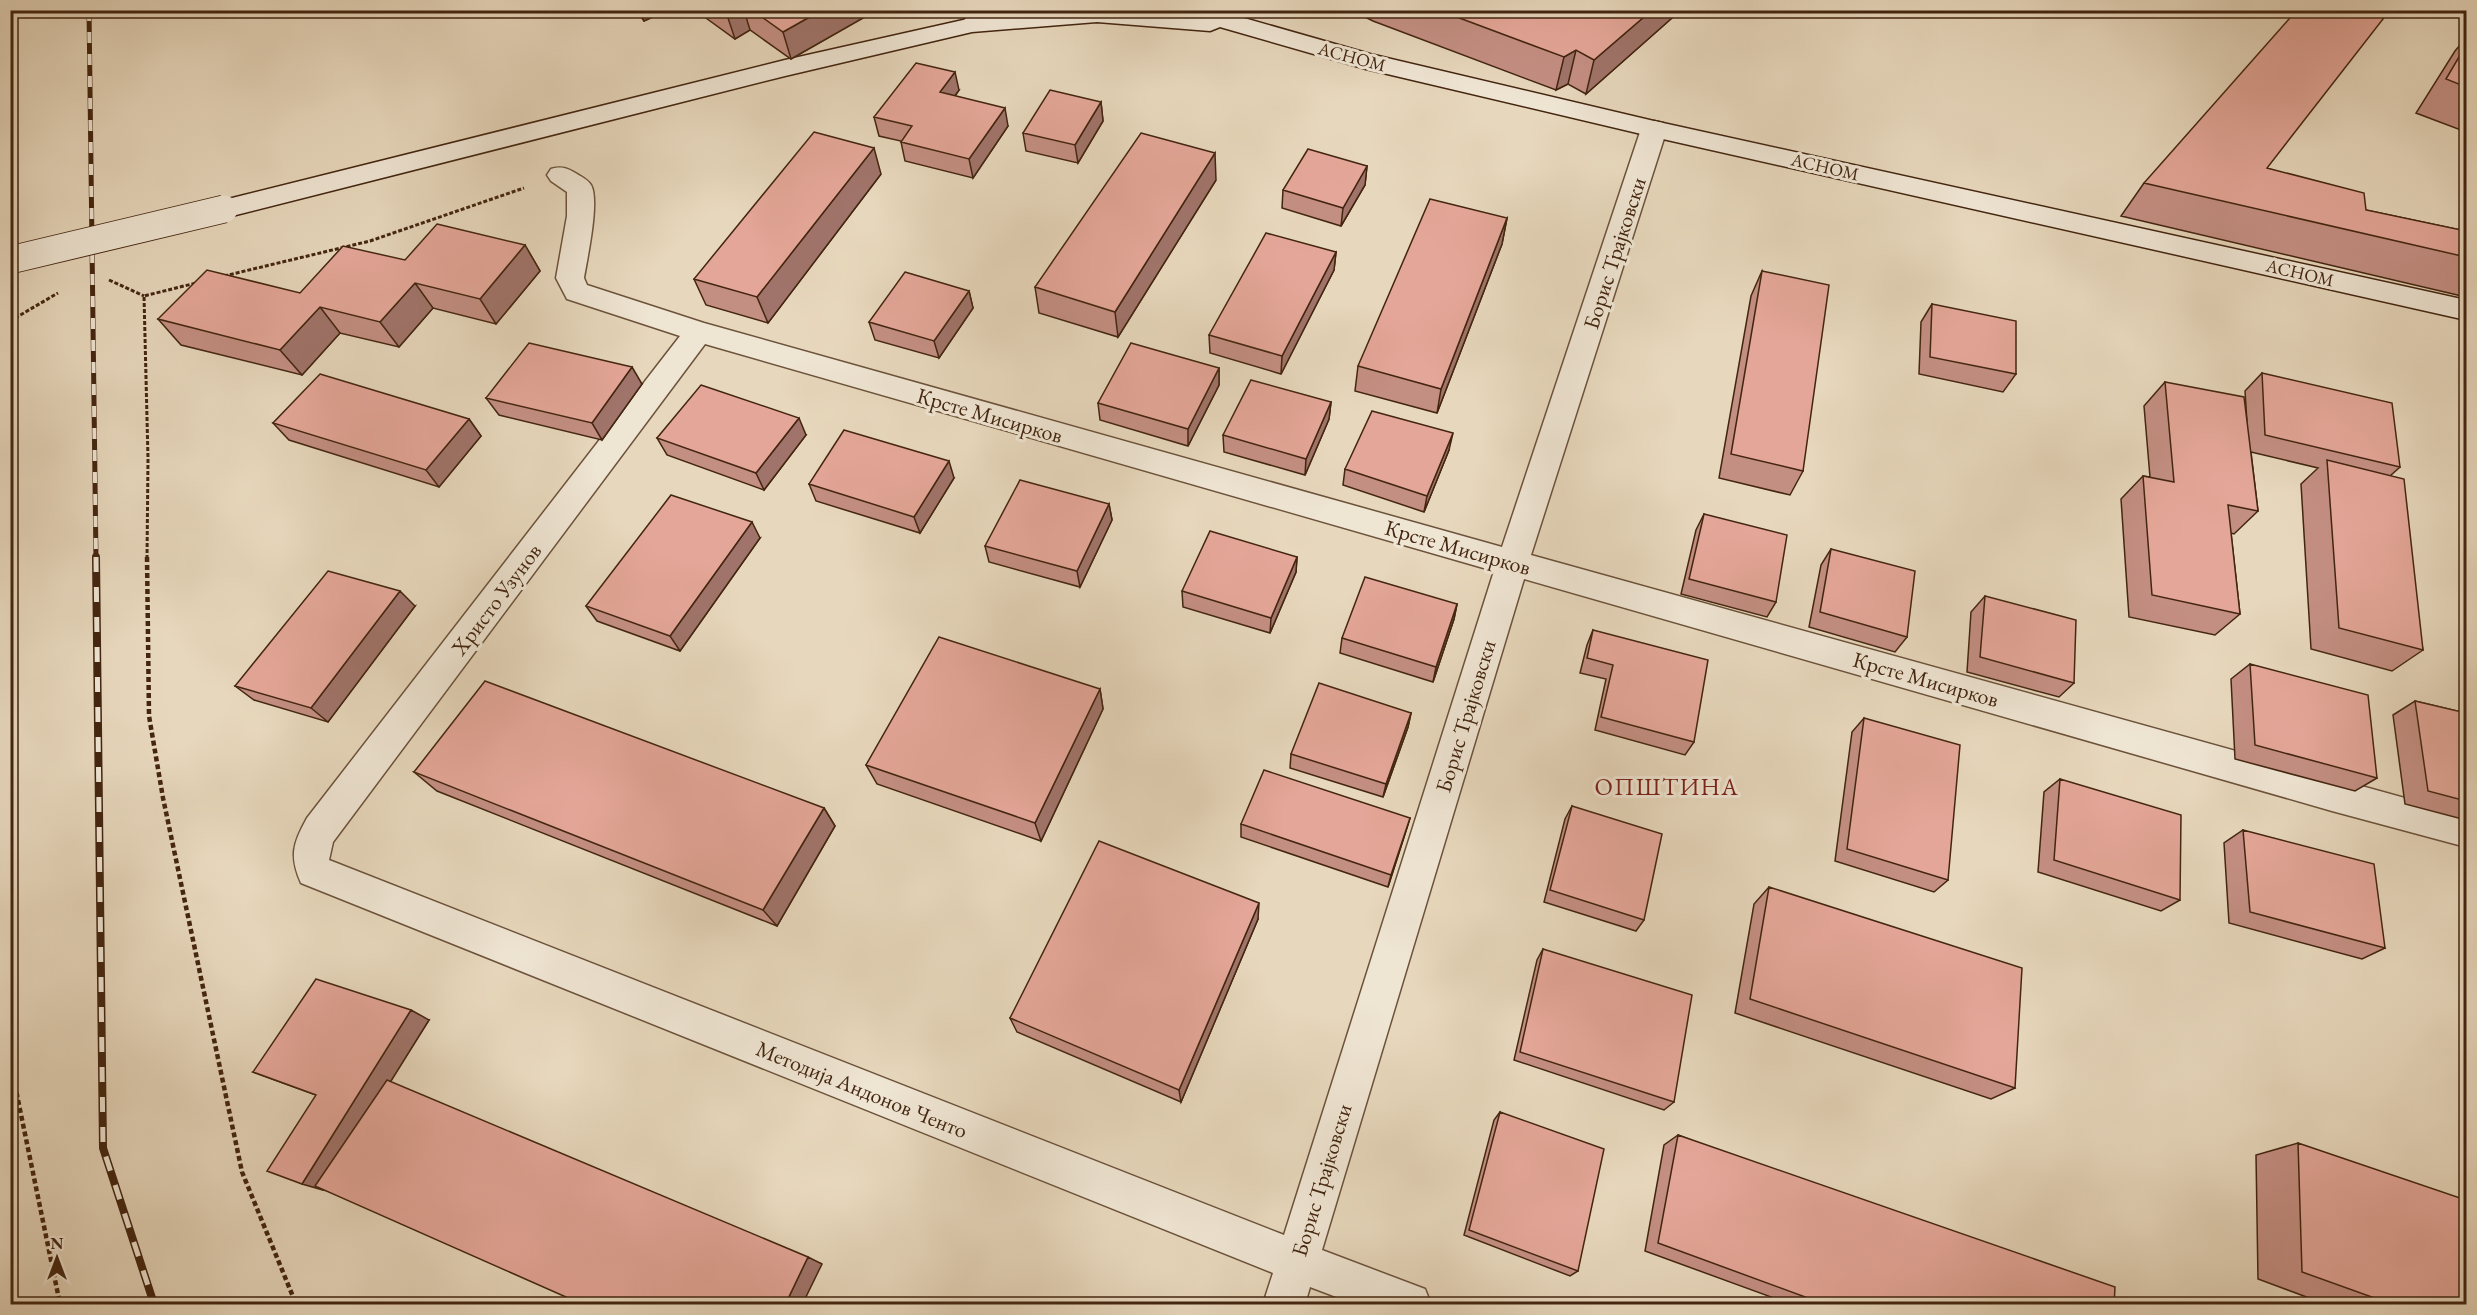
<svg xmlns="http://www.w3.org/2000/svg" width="2477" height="1315" font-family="'EB Garamond',serif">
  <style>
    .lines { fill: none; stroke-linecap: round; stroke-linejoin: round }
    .street-casing { stroke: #6c523b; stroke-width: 3 }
    .secondary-casing { stroke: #432510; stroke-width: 3 }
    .path-far1 { stroke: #432510; stroke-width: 3; stroke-dasharray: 4 2; stroke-linecap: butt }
    .path { stroke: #432510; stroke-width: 4.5; stroke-dasharray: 5 3; stroke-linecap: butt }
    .street { fill: #efe5d3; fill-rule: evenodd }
    .secondary { fill: #efe5d3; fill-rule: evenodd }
    .rail-far1-casing { stroke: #432510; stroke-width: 5 }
    .rail-casing { stroke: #432510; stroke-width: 8 }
    .rail-far1 { stroke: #efe5d3; stroke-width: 4; stroke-dasharray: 11; stroke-linecap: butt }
    .rail { stroke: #efe5d3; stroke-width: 5; stroke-dasharray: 15; stroke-linecap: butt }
    .secondary-bridge-casing { stroke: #432510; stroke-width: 29; stroke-linecap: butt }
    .secondary-bridge { stroke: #efe5d3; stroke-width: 27 }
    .wall { fill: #c48f83; stroke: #432510; stroke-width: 1.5 }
    .shaded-wall { fill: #a0746a; stroke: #432510; stroke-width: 1.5 }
    .building { fill: #e4a698; stroke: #432510; stroke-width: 1.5 }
    .labels { text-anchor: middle; stroke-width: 6; stroke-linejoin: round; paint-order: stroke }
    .far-street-label { font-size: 18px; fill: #432510; stroke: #efe5d3 }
    .street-label { font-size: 22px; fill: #432510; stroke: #efe5d3 }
    .neighbourhood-label { font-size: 24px; letter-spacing: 1.5px; fill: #7a1f14; stroke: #efe5d3 }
  </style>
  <rect width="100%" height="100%" fill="#e7d7bc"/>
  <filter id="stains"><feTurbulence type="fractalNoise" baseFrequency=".00333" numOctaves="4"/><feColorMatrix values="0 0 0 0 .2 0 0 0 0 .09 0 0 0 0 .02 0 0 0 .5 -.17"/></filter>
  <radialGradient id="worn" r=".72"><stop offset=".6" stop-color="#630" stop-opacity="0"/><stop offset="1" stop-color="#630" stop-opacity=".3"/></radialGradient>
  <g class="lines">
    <!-- street casing -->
    <g class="street-casing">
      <path id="street" d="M973,10H997C989,23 980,34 964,30L960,25Z
        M1654,121L1663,123L1667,129L1531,555L2466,815V847L2332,811L1524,579L1322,1250L1425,1289L1431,1304H1355L1310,1287L1305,1304H1263L1273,1273L301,883C289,856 293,843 307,818L680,336L567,299L556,278L567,216V192L551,181L547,175L551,169C562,166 567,168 577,174C582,177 588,180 591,185C600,201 587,259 584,278L587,285L704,323L1502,547L1641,129L1645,123ZM705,344L1494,571L1284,1235L329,860L333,842Z"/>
    </g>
    <!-- secondary casing -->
    <g class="secondary-casing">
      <path id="secondary" d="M1063,10H1131L1179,14L1177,10H1216L1370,54L1654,121L2466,300V320L1654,137L1366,69L1220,27L1210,31L1097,22L972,32L785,76L224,218L215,215L211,209L215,203L224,200L785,60L972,18Z"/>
    </g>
    <!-- path-far1 -->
    <path class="path-far1" d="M224,276L370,241L524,188
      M109,280L144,296
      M10,321L58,293
      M147,559L148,459L144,296L196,283"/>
    <!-- path -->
    <path class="path" d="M147,557L149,716L163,798L242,1172L296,1304
      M10,1061L60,1304"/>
    <!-- street -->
    <use href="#street" class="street"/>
    <!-- secondary -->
    <use href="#secondary" class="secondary"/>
    <!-- rail-far1 casing -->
    <g class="rail-far1-casing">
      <path id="rail-far1" d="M89,10L96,559
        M2448,10L2466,19"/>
    </g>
    <!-- rail casing -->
    <g class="rail-casing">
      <path id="rail" d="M96,557L103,1148L154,1304"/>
    </g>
    <!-- rail-far1 -->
    <use href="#rail-far1" class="rail-far1"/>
    <!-- rail -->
    <use href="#rail" class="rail"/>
    <!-- secondary-bridge casing -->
    <g class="secondary-bridge-casing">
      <path id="secondary-bridge" d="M10,260L224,209"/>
    </g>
    <!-- secondary-bridge -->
    <use href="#secondary-bridge" class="secondary-bridge"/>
  </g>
  <!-- wall -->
  <path class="wall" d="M636,10H668L644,21Z
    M695,10H877L791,59L750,30L735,39Z
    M1351,10H1681L1586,94L1568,84L1556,90L1373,21Z
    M2466,38V132L2416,113L2455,51Z
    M959,90L955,96L1008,126L973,178L905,161L901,142V141L879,136L874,117Z
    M1101,102L1103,121L1078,163L1026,151L1023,133Z
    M1367,166L1365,185L1341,226L1282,208L1283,190Z
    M2267,168L2366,210L2466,231V297L2121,216L2144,183Z
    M881,174L768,323L706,305L694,279Z
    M1216,180L1118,337L1039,313L1035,287Z
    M1507,218L1502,244L1437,413L1355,391L1358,366Z
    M525,245L540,271L496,324L433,308L399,347L340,333L302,375L181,345L158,319L300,293L405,260Z
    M1336,252L1334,270L1281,374L1210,353L1209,335Z
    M1762,271L1803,471L1790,495L1719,478L1751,296Z
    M969,291L973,308L939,358L875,340L869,322Z
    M1932,304L2016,374L2003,392L1919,374L1921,322Z
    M1219,368V385L1188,446L1100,420L1098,403Z
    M2262,373L2400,467L2390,476L2423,650L2392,671L2311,649L2301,484L2318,468L2251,452L2258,511L2234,534L2231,533L2240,614L2215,635L2129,617L2121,499L2143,476L2150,477L2144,406L2165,382L2247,422L2245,391Z
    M642,384L602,440L499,415L486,398Z
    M1331,402L1329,419L1305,475L1224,452L1223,435Z
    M469,419L481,436L439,487L289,440L273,423Z
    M806,435L764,490L667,455L657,438Z
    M1449,450L1424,512L1343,485L1345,469Z
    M954,478L920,533L816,501L809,484Z
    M1109,504L1112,520L1080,587L989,562L985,546Z
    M1704,514L1776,602L1767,617L1681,594L1696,530Z
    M760,538L680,651L597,621L586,606Z
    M1831,549L1907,637L1895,652L1809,627L1821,565Z
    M1297,557L1296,572L1270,633L1183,607L1182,591Z
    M1985,596L2074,683L2059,697L1967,672L1971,612Z
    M1457,604L1454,619L1433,682L1340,653L1342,638Z
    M415,606L328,722L254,700L235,686Z
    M1593,630L1694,742L1685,755L1595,730L1606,679L1580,673L1587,645Z
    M2250,664L2377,778L2355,791L2235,759L2231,679Z
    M1100,689L1103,709L1041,841L877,784L866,765Z
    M2415,701L2466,713V820L2405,804L2393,715Z
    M1411,713L1408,727L1383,797L1290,768L1291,754Z
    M1864,718L1948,880L1934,892L1835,861L1852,732Z
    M414,772L824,808L835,826L777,926L437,791Z
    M2060,779L2180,900L2161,911L2038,872L2044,792Z
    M1572,806L1644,920L1636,931L1544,902L1565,819Z
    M1410,818L1388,887L1241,837V824Z
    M2243,830L2385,948L2362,959L2229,923L2224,843Z
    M1769,887L2015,1088L1991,1099L1735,1013L1754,904Z
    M1258,919L1181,1102L1017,1032L1010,1018Z
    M1543,949L1674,1102L1664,1110L1514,1060L1537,960Z
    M2466,1011V1060L2461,1013Z
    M429,1020L390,1082L822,1264L323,1190L316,1095L253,1072Z
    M1500,1112L1578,1271L1570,1276L1464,1235L1494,1120Z
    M1678,1135L2114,1305H1793L1645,1251L1664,1145Z
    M2298,1143L2466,1305H2328L2258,1279L2256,1155Z"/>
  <!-- shaded-wall -->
  <path class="shaded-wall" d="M640,10H668L644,21Z
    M728,10H744L750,30L735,39L726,12Z
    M822,10H877L791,59L783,32Z
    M1652,10H1681L1586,94L1594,60Z
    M1576,50L1568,84L1556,90L1564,57Z
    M955,72L959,90L944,111L940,92Z
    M1101,102L1103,121L1078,163L1075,145Z
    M1005,108L1008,126L973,178L969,159Z
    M874,148L881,174L768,323L757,297Z
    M1215,153L1216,180L1118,337L1115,312Z
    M1367,166L1365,185L1341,226L1343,208Z
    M1507,218L1502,244L1437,413L1441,389Z
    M525,245L540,271L496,324L480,299Z
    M1336,252L1334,270L1281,374L1282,356Z
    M415,283L433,308L399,347L380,322Z
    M969,291L973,308L939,358L934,341Z
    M320,307L340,333L302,375L280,350Z
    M632,367L642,384L602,440L592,423Z
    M1219,368V385L1188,446V429Z
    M1331,402L1329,419L1305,475L1306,459Z
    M799,418L806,435L764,490L756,473Z
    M469,419L481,436L439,487L426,470Z
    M1453,433L1449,450L1424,512L1427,496Z
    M949,461L954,478L920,533L914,517Z
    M1109,504L1112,520L1080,587L1077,571Z
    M752,522L760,538L680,651L670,636Z
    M1297,557L1296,572L1270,633L1271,618Z
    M400,591L415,606L328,722L311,708Z
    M1457,604L1454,619L1433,682L1436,667Z
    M1100,689L1103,709L1041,841L1035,823Z
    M1411,713L1408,727L1383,797L1386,784Z
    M824,808L835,826L777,926L763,910Z
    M1410,818L1406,831L1388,887L1391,875Z
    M1259,903L1258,919L1181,1102L1179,1090Z
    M411,1010L429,1020L323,1190L302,1184Z
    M808,1257L822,1264L802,1305H785Z"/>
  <!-- building -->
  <path class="building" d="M752,10H822L783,32Z
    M1438,10H1652L1594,60L1576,50L1564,57Z
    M2297,10H2390L2267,168L2364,193L2366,210L2466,231V257L2144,183Z
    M2466,45V87L2446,79Z
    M916,63L955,72L940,92L1005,108L969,159L901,142L912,126L874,117Z
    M1050,90L1101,102L1075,145L1023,133Z
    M814,132L874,148L757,297L694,279Z
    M1141,133L1215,153L1115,312L1035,287Z
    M1308,149L1367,166L1343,208L1283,190Z
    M1430,199L1507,218L1441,389L1358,366Z
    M437,224L525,245L480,299L415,283L380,322L320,307L280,350L158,319L207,270L300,293L343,246L405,260Z
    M1266,233L1336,252L1282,356L1209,335Z
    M1762,271L1829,285L1803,471L1731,454Z
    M905,272L969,291L934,341L869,322Z
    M1932,304L2016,321V374L1930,357Z
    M529,343L632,367L592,423L486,398Z
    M1131,343L1219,368L1188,429L1098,403Z
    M2262,373L2392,403L2400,467L2265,435Z
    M320,374L469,419L426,470L273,423Z
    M1251,380L1331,402L1306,459L1223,435Z
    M2165,382L2244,397L2258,511L2228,505L2240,614L2152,595L2143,476L2174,482Z
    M701,385L799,418L756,473L657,438Z
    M1372,411L1453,433L1427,496L1345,469Z
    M844,430L949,461L914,517L809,484Z
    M2327,460L2404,479L2423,650L2339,628Z
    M1020,480L1109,504L1077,571L985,546Z
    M671,495L752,522L670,636L586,606Z
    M1704,514L1787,535L1776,602L1689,579Z
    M1210,531L1297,557L1271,618L1182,591Z
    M1831,549L1915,571L1907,637L1820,612Z
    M328,571L400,591L311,708L235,686Z
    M1365,577L1457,604L1436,667L1342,638Z
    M1985,596L2076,620L2074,683L1980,657Z
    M1593,630L1708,660L1694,742L1601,717L1613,665L1587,658Z
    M939,637L1100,689L1035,823L866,765Z
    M2250,664L2368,695L2377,778L2255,745Z
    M485,681L824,808L763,910L414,772Z
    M1319,683L1411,713L1386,784L1291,754Z
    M2415,701L2466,713V801L2428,791Z
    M1864,718L1960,745L1948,880L1847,849Z
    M1264,770L1410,818L1391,875L1241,824Z
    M2060,779L2181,815L2180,900L2054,860Z
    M1572,806L1662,834L1644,920L1550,890Z
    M2243,830L2374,864L2385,948L2250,912Z
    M1099,841L1259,903L1179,1090L1010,1018Z
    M1769,887L2022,968L2015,1088L1750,999Z
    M1543,949L1692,995L1674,1102L1520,1052Z
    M316,979L411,1010L302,1184L267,1171L316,1095L253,1072Z
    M387,1080L808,1257L785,1305H584L315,1186Z
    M1500,1112L1604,1149L1578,1271L1469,1230Z
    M1678,1135L2115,1287L2114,1305H1827L1658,1243Z
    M2298,1143L2466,1200V1305H2394L2302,1272Z"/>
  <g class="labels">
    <!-- far-street labels -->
    <g class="far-street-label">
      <text transform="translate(1352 57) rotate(15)" y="6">АСНОМ</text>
      <text transform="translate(1825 167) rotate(13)" y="6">АСНОМ</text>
      <text transform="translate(2300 273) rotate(13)" y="6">АСНОМ</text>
    </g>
    <!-- street labels -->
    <g class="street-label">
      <text transform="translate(1614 253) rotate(-72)" y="8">Борис Трајковски</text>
      <text transform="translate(990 415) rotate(16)" y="8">Крсте Мисирков</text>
      <text transform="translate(1458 547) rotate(16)" y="8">Крсте Мисирков</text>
      <text transform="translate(496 599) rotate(-53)" y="8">Христо Узунов</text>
      <text transform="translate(1926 679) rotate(16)" y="8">Крсте Мисирков</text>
      <text transform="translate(1465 716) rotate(-73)" y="8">Борис Трајковски</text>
      <text transform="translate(862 1089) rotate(22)" y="8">Методија Андонов Ченто</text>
      <text transform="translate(1321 1180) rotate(-73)" y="8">Борис Трајковски</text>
    </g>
    <!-- neighbourhood labels -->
    <g class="neighbourhood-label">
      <text x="1667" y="795">ОПШТИНА</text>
    </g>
  </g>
  <!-- margin -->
  <rect width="2477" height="1315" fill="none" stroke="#e7d7bc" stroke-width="36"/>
  <rect x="12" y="12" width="2453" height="1291" fill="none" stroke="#432510" stroke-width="3"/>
  <rect x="18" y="18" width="2441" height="1279" fill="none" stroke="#432510" stroke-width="1.5"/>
  <!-- north arrow -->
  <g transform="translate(57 1258)" stroke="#efe5d3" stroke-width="4.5" paint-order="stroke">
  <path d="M0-4.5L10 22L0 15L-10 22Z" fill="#432510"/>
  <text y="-9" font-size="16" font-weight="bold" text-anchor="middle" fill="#432510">N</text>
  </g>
  <rect width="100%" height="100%" filter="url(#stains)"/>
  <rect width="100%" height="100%" fill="url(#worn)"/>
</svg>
